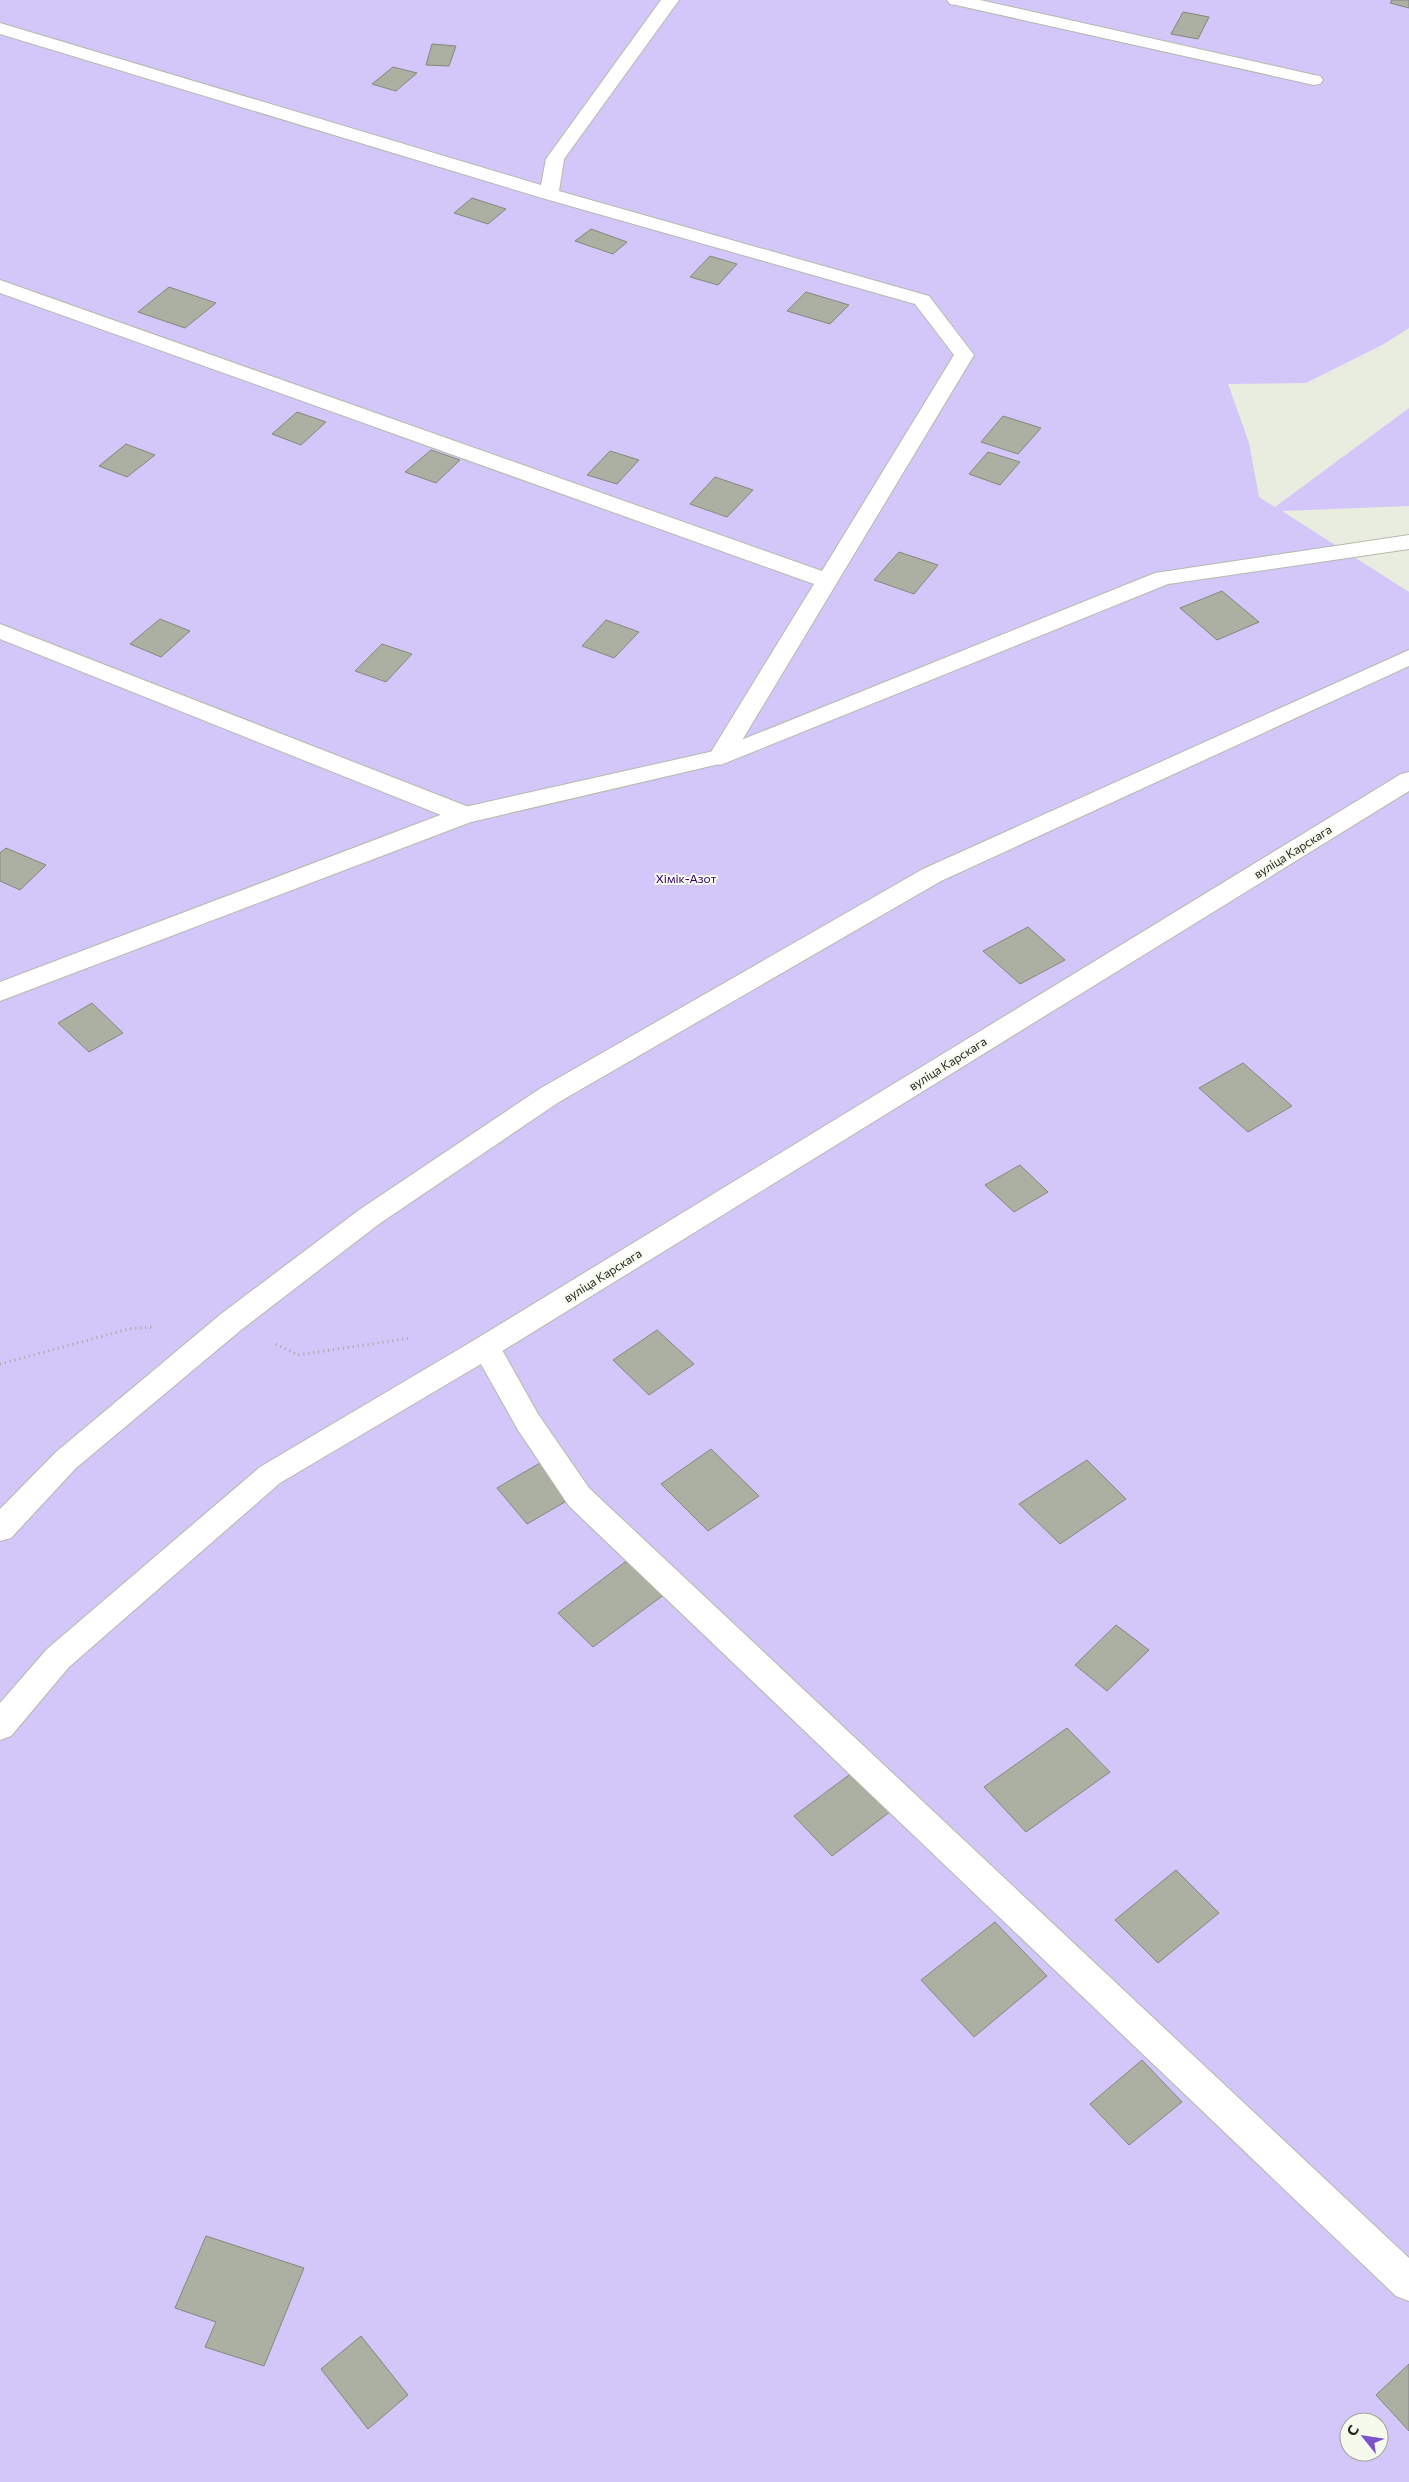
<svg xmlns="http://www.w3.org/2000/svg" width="1409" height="2482" font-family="Commissioner,sans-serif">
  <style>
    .green { fill: #d2c7f8; fill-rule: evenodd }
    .building { fill: #abb0a3; stroke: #84887c }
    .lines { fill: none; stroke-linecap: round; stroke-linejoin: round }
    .lane-casing { stroke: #b5baad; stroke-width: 2 }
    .street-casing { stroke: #b5baad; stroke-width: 2 }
    .path { stroke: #a4a89d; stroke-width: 3; stroke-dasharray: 1 4; stroke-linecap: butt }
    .lane { fill: #fff; fill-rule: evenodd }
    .street { fill: #fff; fill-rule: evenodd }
    .labels { text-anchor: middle; stroke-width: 4; stroke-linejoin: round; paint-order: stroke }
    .street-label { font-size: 12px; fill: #252622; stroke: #f5faed }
    .park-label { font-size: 12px; fill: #35006f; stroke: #f5faed }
  </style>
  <rect width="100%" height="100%" fill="#e8eddf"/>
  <!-- green -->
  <path class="green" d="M0,0H1409V328L1384,344L1306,383L1228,384L1249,443L1259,497L1275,507L1409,408V506L1282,511L1409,592V2482H0ZM1349,2422H1379V2452H1349Z"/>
  <!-- building -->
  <path class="building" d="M1392,0H1409V8L1390,3Z
    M1183,12L1209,17L1198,39L1171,34Z
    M432,44L456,46L449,66L426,65Z
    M393,67L417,73L396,91L372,84Z
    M472,198L506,209L488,224L454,213Z
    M591,229L627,242L613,254L575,241Z
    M710,256L737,264L718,285L690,277Z
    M169,287L216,303L185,328L138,312Z
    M806,292L849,305L830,324L787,311Z
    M297,412L326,422L301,445L272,434Z
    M1003,416L1041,428L1018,454L981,442Z
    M126,444L155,455L127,477L99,466Z
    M431,450L460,460L436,483L405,472Z
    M610,451L639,460L617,484L587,475Z
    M988,452L1020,462L1000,485L969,474Z
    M715,477L753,490L727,517L690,504Z
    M899,552L938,565L914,594L874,580Z
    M1222,591L1259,622L1217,640L1180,608Z
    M160,619L190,631L161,657L130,644Z
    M606,620L639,632L614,658L582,646Z
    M382,644L412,654L386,682L355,671Z
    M6,848L46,865L20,890L0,881V853Z
    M1028,927L1065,960L1020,984L983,951Z
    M92,1003L123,1033L89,1052L58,1023Z
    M1243,1063L1292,1106L1248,1132L1199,1088Z
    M1020,1165L1048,1192L1014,1212L985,1185Z
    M657,1330L694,1364L649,1395L613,1360Z
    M711,1449L759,1496L708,1531L661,1484Z
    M1087,1460L1126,1499L1060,1544L1019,1504Z
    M540,1463L570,1499L527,1524L497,1488Z
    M629,1559L665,1594L593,1647L558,1613Z
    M1116,1625L1149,1650L1107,1691L1075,1665Z
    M1067,1728L1110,1772L1026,1832L984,1787Z
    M853,1772L891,1811L832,1856L794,1816Z
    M1176,1870L1219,1913L1158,1963L1115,1920Z
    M995,1922L1047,1976L974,2037L921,1980Z
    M1142,2060L1182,2102L1129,2145L1090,2104Z
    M206,2236L304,2268L264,2366L205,2347L216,2322L175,2308Z
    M361,2336L408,2395L368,2429L321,2369Z
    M1409,2364V2431L1376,2395Z"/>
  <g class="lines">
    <!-- lane casing -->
    <g class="lane-casing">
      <path id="lane" d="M661,0H679L564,159L559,191L929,296L974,355L732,757L728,762L720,765L712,762L708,757L814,584L0,293V280L822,571L954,355L915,304L542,198L0,34V23L541,185L546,159Z
        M947,0H980L1314,75L1320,76L1323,80L1320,84L1314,85L956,5L950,4Z
        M0,624L474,809L477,815L474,821L465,823L456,821L0,639Z
        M486,1336L496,1339L538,1414L589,1488L1409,2258V2301L1396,2296L569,1506L518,1430L481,1364L280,1483L69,1667L11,1736L0,1740V1703L47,1649L260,1467L476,1339Z"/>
    </g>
    <!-- street casing -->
    <g class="street-casing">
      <path id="street" d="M1409,535V549L1168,584L728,762L471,822L0,1001V982L456,809L714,751L1155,573Z
        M1409,650V666L941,881L559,1102L379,1224L241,1330L76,1468L11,1538L0,1541V1509L56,1452L221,1314L359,1210L541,1088L923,869Z
        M1409,772V791L496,1355L486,1358L476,1355L472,1347L476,1339L1401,774Z"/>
    </g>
    <!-- path -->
    <path class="path" d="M276,1344L298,1355L411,1338
      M0,1364L129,1329L152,1327"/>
    <!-- lane -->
    <use href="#lane" class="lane"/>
    <!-- street -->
    <use href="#street" class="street"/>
  </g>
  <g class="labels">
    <!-- street labels -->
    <g class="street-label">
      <text transform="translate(1293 852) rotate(-32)" y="4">вуліца Карскага</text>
      <text transform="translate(948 1064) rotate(-32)" y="4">вуліца Карскага</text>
      <text transform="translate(603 1276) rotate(-32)" y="4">вуліца Карскага</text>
    </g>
    <!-- park labels -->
    <g class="park-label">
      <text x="686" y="883">Хімік-Азот</text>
    </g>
  </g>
  <!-- north arrow -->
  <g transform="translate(1364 2437) rotate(300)"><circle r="24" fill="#f5faed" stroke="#a2a59c"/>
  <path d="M0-4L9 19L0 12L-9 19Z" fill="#7c53cd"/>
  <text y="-8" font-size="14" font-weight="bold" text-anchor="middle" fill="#252622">С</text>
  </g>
</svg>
